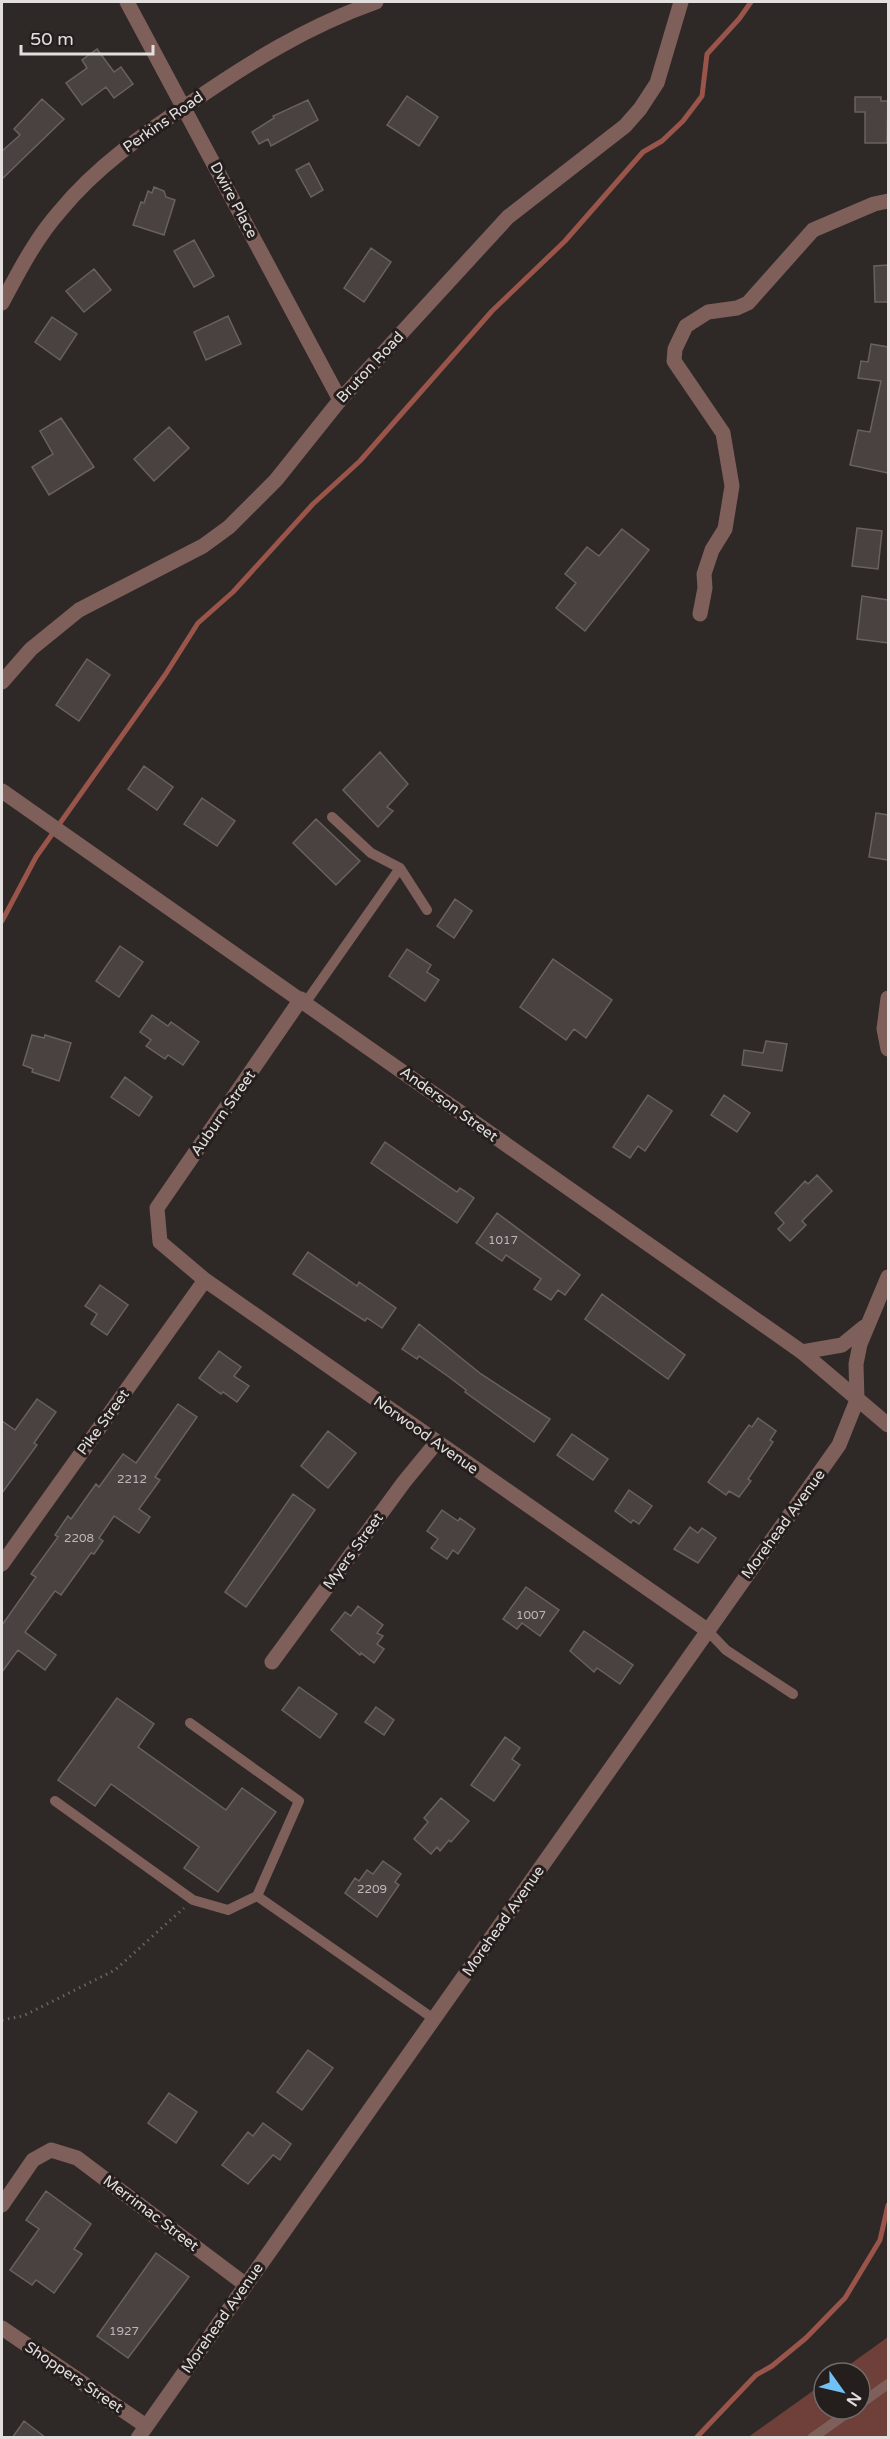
<svg xmlns="http://www.w3.org/2000/svg" width="890" height="2439" font-family="'Varela Round',sans-serif">
  <style>
    .green { fill: #6f4039 }
    .lines { fill: none; stroke-linecap: round; stroke-linejoin: round }
    .stream { stroke: #9a554b; stroke-width: 5 }
    .building { fill: #494241; stroke: #68615f; stroke-width: 1.5 }
    .path { stroke: #696463; stroke-width: 3; stroke-dasharray: 1.5 4.5; stroke-linecap: butt }
    .service { stroke: #7e5f5a; stroke-width: 10 }
    .minor { stroke: #7e5f5a; stroke-width: 15 }
    .tertiary { stroke: #7e5f5a; stroke-width: 15 }
    .labels { text-anchor: middle; stroke-width: 6; stroke-linejoin: round; paint-order: stroke }
    .number-label { font-size: 12px; fill: #bcb8b7 }
    .street-label { font-size: 15px; fill: #e3dfde; stroke: #241e1d }
  </style>
  <rect width="100%" height="100%" fill="#2e2827"/>
  <!-- green -->
  <path class="green" d="M888,2337V2437L747,2438L824,2383V2409H860V2373H838Z"/>
  <g class="lines">
    <!-- stream -->
    <path class="stream" d="M2,921L36,857L165,675L198,623L233,592L313,504L360,461L492,311L565,241L643,152L662,141L683,121L702,96L707,54L739,19L751,2
      M696,2438L756,2375L772,2366L806,2338L845,2298L880,2240L888,2205"/>
  </g>
  <!-- building -->
  <path class="building" d="M97,49L114,72L121,67L133,84L114,98L106,87L82,105L66,83L87,68L82,60Z
    M407,96L438,117L419,146L387,125Z
    M855,97H881V101H888L887,143H865V112H855Z
    M42,99L64,119L2,179V151L20,135L14,129Z
    M308,100L318,120L271,146L268,139L259,144L252,132L274,118L273,116Z
    M309,163L323,190L311,197L296,170Z
    M154,187L164,191L166,197L175,200L164,235L133,225L141,202L144,203L148,191L152,193Z
    M194,240L214,276L194,287L174,251Z
    M371,248L391,262L364,302L344,288Z
    M888,265V302H875L874,266Z
    M94,269L111,290L84,312L66,291Z
    M228,316L241,344L206,360L194,332Z
    M52,317L77,334L60,360L35,342Z
    M871,344L888,347V473L850,465L858,430L870,432L881,381L858,378L861,361L868,362Z
    M61,418L94,467L49,495L32,467L53,454L40,431Z
    M169,427L189,448L154,481L134,459Z
    M857,528L882,531L878,569L852,566Z
    M622,529L649,550L585,631L556,608L576,583L565,574L587,547L599,556Z
    M862,596L888,600V643L857,639Z
    M87,659L110,675L79,721L56,705Z
    M380,752L408,784L387,807L393,811L378,827L343,790Z
    M144,766L173,787L157,810L128,789Z
    M202,798L235,821L217,846L184,824Z
    M876,813L888,815V860L869,857Z
    M316,819L360,861L336,885L293,843Z
    M455,899L472,911L454,938L437,926Z
    M120,946L143,962L119,997L96,981Z
    M407,949L431,965L427,972L439,980L425,1001L389,976Z
    M553,959L612,1000L586,1038L574,1029L566,1040L520,1007Z
    M152,1015L168,1026L171,1022L199,1042L183,1065L168,1055L165,1059L146,1046L151,1040L140,1032Z
    M32,1035L44,1038L45,1035L71,1043L59,1081L32,1072L33,1069L23,1065Z
    M766,1041L787,1044L782,1071L742,1065L744,1050L763,1053Z
    M125,1077L152,1097L139,1116L111,1097Z
    M648,1095L672,1111L645,1151L638,1146L630,1158L613,1147Z
    M724,1095L750,1113L737,1132L711,1115Z
    M385,1142L457,1192L460,1188L474,1198L457,1223L371,1163Z
    M817,1175L832,1191L802,1221L806,1225L790,1241L778,1229L784,1223L775,1213L805,1181L808,1184Z
    M497,1213L580,1275L565,1295L558,1290L551,1300L534,1289L541,1279L506,1255L502,1261L476,1243Z
    M308,1252L357,1286L359,1282L396,1308L382,1328L367,1318L365,1321L293,1274Z
    M100,1285L128,1305L107,1335L91,1324L97,1314L85,1306Z
    M602,1294L685,1355L668,1379L585,1319Z
    M419,1324L481,1374L550,1419L534,1442L465,1392L466,1390L449,1377L419,1356L417,1359L402,1349Z
    M219,1351L241,1367L234,1376L249,1386L237,1402L223,1392L221,1394L199,1378Z
    M37,1399L56,1412L34,1443L37,1445L2,1493V1421L15,1430Z
    M178,1404L197,1417L155,1477L160,1480L139,1509L150,1517L139,1533L114,1516L99,1538L103,1541L94,1554L91,1553L61,1595L55,1591L25,1632L56,1655L45,1670L18,1650L2,1672V1625L36,1577L31,1574L58,1537L55,1535L68,1516L71,1519L96,1484L99,1487L123,1454L136,1463Z
    M758,1418L776,1431L770,1440L773,1442L748,1479L751,1481L739,1497L729,1491L726,1495L708,1482L749,1425L752,1427Z
    M328,1431L356,1453L328,1488L301,1466Z
    M572,1434L608,1459L593,1480L557,1455Z
    M629,1490L652,1506L639,1524L633,1520L631,1523L615,1511Z
    M293,1494L315,1510L246,1607L225,1592Z
    M442,1510L458,1521L460,1518L475,1529L458,1554L453,1550L447,1559L431,1548L438,1539L427,1531Z
    M690,1527L698,1533L702,1528L716,1538L698,1563L674,1549Z
    M526,1587L559,1610L540,1636L522,1623L517,1629L503,1619Z
    M358,1606L383,1625L377,1633L383,1636L377,1644L384,1649L374,1663L361,1653L360,1655L331,1630L345,1612L351,1616Z
    M584,1631L633,1665L620,1684L597,1668L594,1672L570,1651Z
    M299,1687L337,1714L320,1738L282,1710Z
    M117,1698L154,1724L138,1747L226,1810L242,1788L276,1812L218,1892L184,1868L199,1847L111,1784L95,1806L58,1780Z
    M376,1707L394,1720L384,1735L365,1722Z
    M505,1737L520,1748L512,1759L520,1765L494,1801L471,1785Z
    M441,1798L469,1821L451,1842L449,1840L440,1851L437,1847L431,1854L414,1839L428,1822L424,1818Z
    M383,1861L401,1874L395,1882L399,1885L377,1917L345,1893L355,1878L359,1881L367,1870L373,1874Z
    M308,2050L333,2068L302,2110L277,2092Z
    M169,2093L197,2112L176,2143L148,2123Z
    M263,2123L291,2144L280,2160L273,2155L248,2184L222,2165L248,2132L253,2136Z
    M46,2191L91,2224L74,2249L82,2254L54,2293L36,2280L32,2285L10,2270L39,2229L26,2220Z
    M156,2253L189,2277L128,2358L97,2336Z
    M24,2421L46,2438H12Z"/>
  <g class="lines">
    <!-- path -->
    <path class="path" d="M2,2020L23,2016L115,1970L184,1908"/>
    <!-- service -->
    <path class="service" d="M332,817L371,853L400,868
      M306,1002L400,868L427,910
      M707,1630L726,1650L793,1694
      M190,1723L299,1801L257,1896
      M55,1801L193,1900L228,1910L257,1896L434,2019
      M860,2404L888,2384
      M812,2438L853,2409"/>
    <!-- minor -->
    <path class="minor" d="M127,2L340,400
      M2,303C19,271 36,238 60,211C96,167 142,135 189,104C248,63 308,26 376,2
      M700,614L705,588L704,574L712,550L725,529L732,486L723,433L674,361L675,349L686,326L708,312L737,308L748,303L813,230L874,204L888,201
      M2,682L31,649L79,610L203,546L229,527L276,480L340,400L508,217L625,126L640,109L657,83L681,2
      M888,998L884,1029L888,1049
      M301,999L157,1208L160,1242L205,1280L707,1630
      M802,1352L842,1345L864,1327
      M857,1400L856,1364L860,1344L888,1277
      M2,1564L205,1280
      M272,1662L404,1482L436,1443
      M2,2205L33,2160L51,2150L77,2158L246,2285
      M2,2328L146,2426"/>
    <!-- tertiary -->
    <path class="tertiary" d="M2,791L802,1352L888,1425
      M138,2438L839,1445L857,1400"/>
  </g>
  <g class="labels">
    <!-- number labels -->
    <g class="number-label">
      <text x="503" y="1244">1017</text>
      <text x="132" y="1483">2212</text>
      <text x="79" y="1542">2208</text>
      <text x="531" y="1619">1007</text>
      <text x="372" y="1893">2209</text>
      <text x="124" y="2335">1927</text>
    </g>
    <!-- street labels -->
    <g class="street-label">
      <text transform="translate(163 122) rotate(-35)" y="5">Perkins Road</text>
      <text transform="translate(234 200) rotate(62)" y="5">Dwire Place</text>
      <text transform="translate(370 367) rotate(-47)" y="5">Bruton Road</text>
      <text transform="translate(449 1104) rotate(36)" y="5">Anderson Street</text>
      <text transform="translate(223 1113) rotate(-55)" y="5">Auburn Street</text>
      <text transform="translate(103 1422) rotate(-54)" y="5">Pike Street</text>
      <text transform="translate(426 1435) rotate(35)" y="5">Norwood Avenue</text>
      <text transform="translate(783 1524) rotate(-54)" y="5">Morehead Avenue</text>
      <text transform="translate(353 1551) rotate(-54)" y="5">Myers Street</text>
      <text transform="translate(503 1921) rotate(-55)" y="5">Morehead Avenue</text>
      <text transform="translate(151 2213) rotate(37)" y="5">Merrimac Street</text>
      <text transform="translate(222 2318) rotate(-55)" y="5">Morehead Avenue</text>
      <text transform="translate(74 2377) rotate(34)" y="5">Shoppers Street</text>
    </g>
  </g>
  <!-- border -->
  <rect width="890" height="2439" fill="none" stroke="#e3dfde" stroke-width="6"/>
  <!-- north arrow -->
  <g transform="translate(842 2391) rotate(124)"><circle r="28" fill="#241e1d" stroke="#706b6a" stroke-width="1.5"/>
  <path d="M0-4.5L10 22L0 15L-10 22Z" fill="#72c1f5"/>
  <text y="-9" font-size="16" font-weight="bold" text-anchor="middle" fill="#e3dfde">N</text>
  </g>
  <!-- scale -->
  <path d="M21 45v9h132v-9" fill="none" stroke="#e3dfde" stroke-width="3"/>
  <text x="30" y="45" font-size="18" fill="#e3dfde" stroke="#241e1d" stroke-width="4.5" paint-order="stroke">50 m</text>
</svg>
